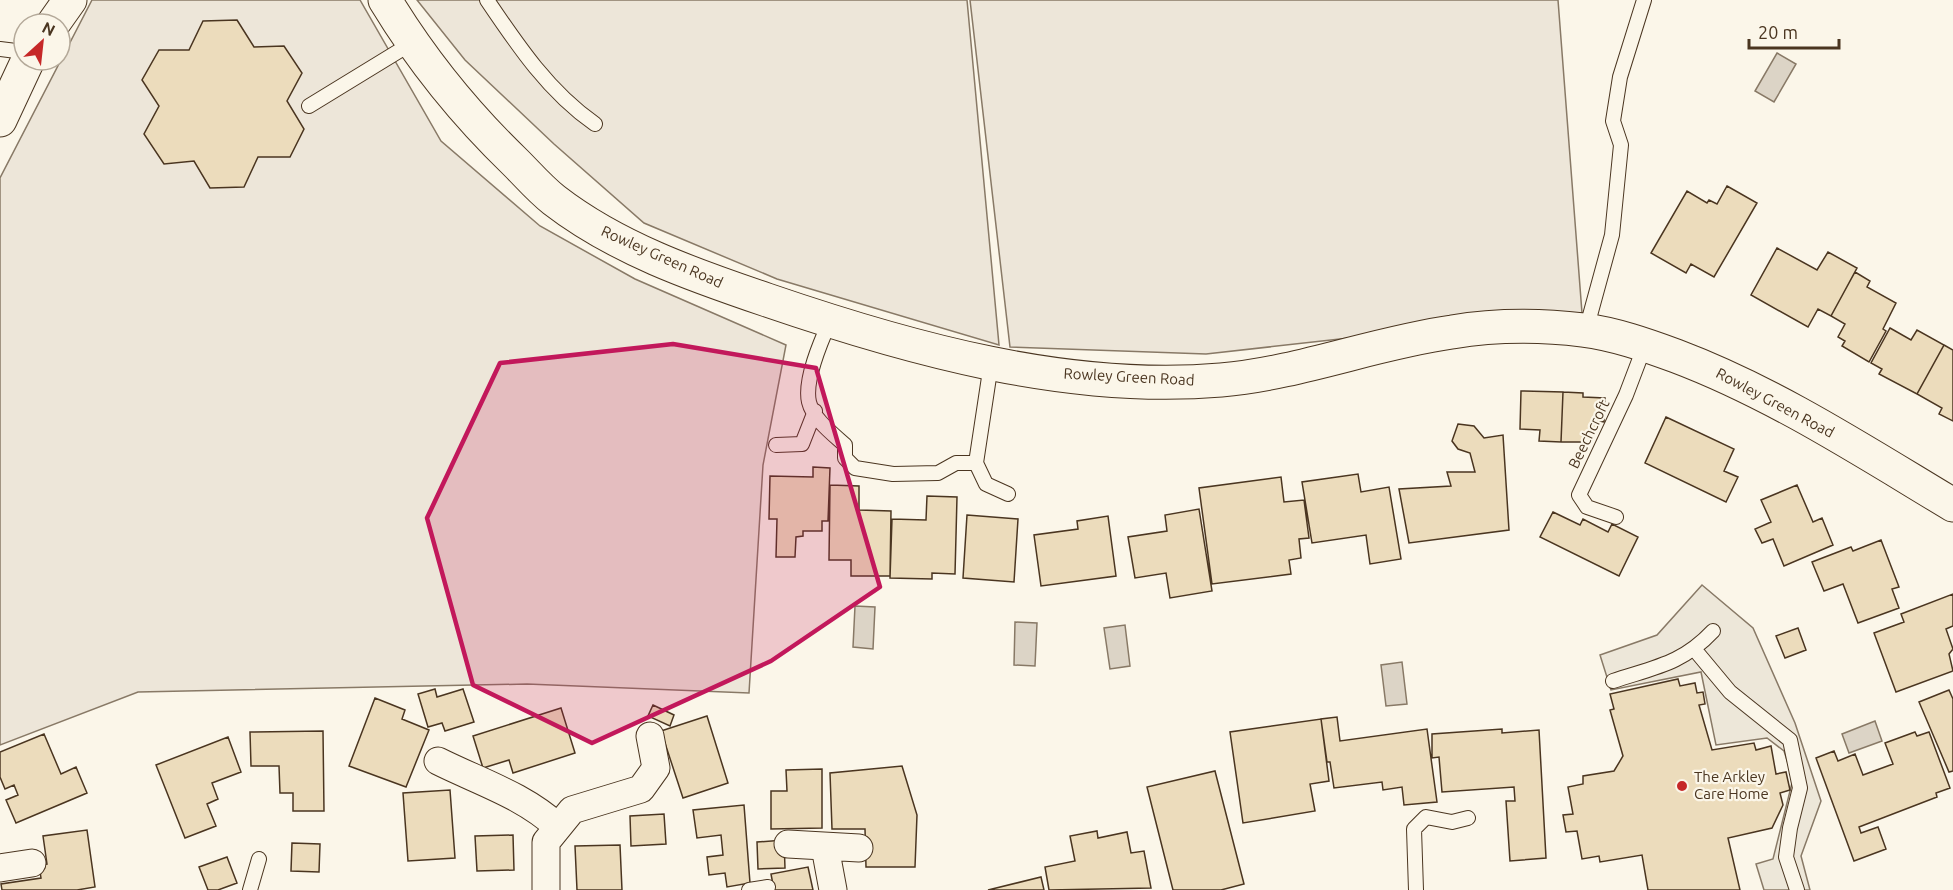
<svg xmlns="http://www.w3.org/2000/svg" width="1953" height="890" font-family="Ubuntu,sans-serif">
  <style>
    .green { fill: #ede6d9; stroke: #887966; stroke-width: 1.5 }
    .parking { fill: #ede7d9; stroke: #887966; stroke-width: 1.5 }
    .water { fill: #dcd4c6; stroke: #887966; stroke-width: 1.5 }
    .building { fill: #ecdcbc; stroke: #4a3520; stroke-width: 1.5 }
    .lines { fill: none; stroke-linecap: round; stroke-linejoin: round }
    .service-casing { stroke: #4a3520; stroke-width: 16 }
    .minor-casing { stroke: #4a3520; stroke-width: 29 }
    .tertiary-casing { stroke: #4a3520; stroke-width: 35 }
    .service { stroke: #fbf6e9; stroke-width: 14 }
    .minor { stroke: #fbf6e9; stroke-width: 27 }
    .tertiary { stroke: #fbf6e9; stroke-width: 33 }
    .marked { fill: #c2185b; fill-opacity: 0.2; stroke: #c2185b; stroke-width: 4.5; stroke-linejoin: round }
    .poi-dot { fill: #c62828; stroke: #fbf6e9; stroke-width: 2 }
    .labels { text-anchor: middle; stroke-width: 4.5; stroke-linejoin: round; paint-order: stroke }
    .street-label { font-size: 15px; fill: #4a3520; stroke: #fbf6e9 }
    .poi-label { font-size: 15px; fill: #4a3520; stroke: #fbf6e9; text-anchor: start }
  </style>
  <rect width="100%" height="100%" fill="#fbf6e9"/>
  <!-- green -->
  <path class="green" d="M92,0H360L441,141L540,226L635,279L786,345L763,465L749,693L527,684L138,692L0,745V178Z
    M417,0H967L999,345L777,279L644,223L554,144L465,60Z
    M970,0H1558L1582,313L1460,317L1367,336L1206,354L1010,347Z"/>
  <!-- parking -->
  <path class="parking" d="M1702,585L1753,628L1795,723L1821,801L1801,856L1810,890H1764L1756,864L1773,859L1793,779L1784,751L1767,738L1716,745L1701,672L1611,690L1600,655L1657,635Z"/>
  <!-- water -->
  <path class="water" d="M1777,53L1796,64L1774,102L1755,91Z
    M855,606L875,607L873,649L853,647Z
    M1015,622L1037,623L1035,666L1014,665Z
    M1125,625L1130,666L1110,669L1104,628Z
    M1402,662L1407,704L1386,706L1381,665Z
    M1875,721L1882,741L1849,753L1842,734Z"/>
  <!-- building -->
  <path class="building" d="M237,20L254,47L284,46L302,73L287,101L304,129L290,157H258L244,187L210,188L194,161L164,164L144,134L159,106L142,80L159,50H189L203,21Z
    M1727,186L1757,203L1714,277L1691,264L1686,273L1651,253L1687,191L1707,203L1709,200L1717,204Z
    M1777,248L1817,270L1828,252L1857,268L1831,316L1818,309L1808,327L1751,295Z
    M1855,272L1870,281L1867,287L1896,303L1883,329L1886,331L1869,362L1842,346L1845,341L1838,337L1845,324L1831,316Z
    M1890,328L1911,340L1917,330L1944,345L1917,394L1879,374L1882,369L1871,363Z
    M1944,345L1953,350V421L1939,414L1942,408L1917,394Z
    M1521,391L1563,392L1561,442L1539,441L1540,430L1520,429Z
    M1563,392L1583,393V397L1605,398L1604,422L1597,421V430L1592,429V436L1584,435V442H1561Z
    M1666,417L1734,449L1724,471L1738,477L1726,502L1645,463Z
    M1458,424L1474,426L1484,438L1503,435L1509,530L1409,543L1399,489L1451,486L1447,472H1475L1470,453L1458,449L1452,441Z
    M813,467L830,468L828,521H822V531H803V536L796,537L795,557H776L777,519H769L770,476L813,477Z
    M1358,474L1361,492L1389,487L1401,559L1370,564L1366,535L1312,543L1302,482Z
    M1281,477L1284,502L1304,500L1309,538L1299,539L1301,558L1289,560L1291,574L1212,584L1199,488Z
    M830,485L859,486V510L891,511L890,576H851V560H829Z
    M1797,485L1813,522L1822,518L1833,545L1784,566L1773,539L1762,543L1755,529L1771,522L1761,500Z
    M927,496L957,497L955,574L932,573V579L890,578L892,519L926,520Z
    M1199,509L1212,591L1170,598L1166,573L1135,578L1128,537L1167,531L1165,515Z
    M1553,512L1580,525L1583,519L1608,532L1612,524L1638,537L1619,576L1540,537Z
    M967,515L1018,519L1014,582L963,578Z
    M1108,516L1116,576L1041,586L1034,535L1078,529L1077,521Z
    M1881,540L1899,587L1892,589L1899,608L1858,623L1843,584L1824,591L1812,562L1851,547L1853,551Z
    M1953,594V626L1946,629L1953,649L1949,654L1953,671L1896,692L1874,633L1904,622L1901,614Z
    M1798,628L1806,650L1785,658L1776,636Z
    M1678,679L1680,686L1695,683L1697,693L1703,692L1705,704L1699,705L1712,750L1754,743L1756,750L1771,746L1776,774L1786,772L1790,790L1780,793L1783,805L1772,828L1728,838L1740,890H1648L1642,855L1600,862L1599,856L1582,859L1577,831L1566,832L1563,815L1573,814L1568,787L1583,784V776L1614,771L1623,756L1610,710L1614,709L1610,694Z
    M435,689L437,697L463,689L474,722L445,731L442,723L428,727L418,694Z
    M1949,690L1953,699V771L1949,772L1919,702Z
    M375,698L405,710L402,719L429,730L406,787L349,766Z
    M653,705L674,715L670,726L648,716Z
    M561,708L575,753L513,773L509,760L483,768L473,736Z
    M707,716L728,783L683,798L661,731Z
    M1337,717L1340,741L1427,729L1437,802L1404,805L1402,787L1383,790L1382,782L1334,788L1330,762H1327L1321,719Z
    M1321,719L1329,781L1310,784L1315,811L1243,823L1230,732Z
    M1502,729V733L1539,730L1546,858L1510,861L1506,801H1515L1514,787L1442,792L1439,757L1432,758V734Z
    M323,731L324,811H293V793H280L279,766H251L250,732Z
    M1915,732L1917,736L1929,732L1950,788L1936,793L1937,797L1859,827L1861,833L1878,827L1886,849L1854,861L1816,758L1834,751L1838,761L1855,754L1863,775L1893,764L1885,743Z
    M44,734L61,774L76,767L87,793L16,823L6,800L18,795L14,785L5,789L0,777V752Z
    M228,737L241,772L212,783L218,799L207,804L216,826L185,838L156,765Z
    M902,766L917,815L915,867H866L865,829H832L830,773Z
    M822,769V828L771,829V791H787L786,770Z
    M1215,771L1244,884L1221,890H1173L1147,787Z
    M450,790L455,858L408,861L403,793Z
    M744,805L750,883L727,887L725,873L709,875L707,857L723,855L721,835L697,838L693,810Z
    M664,814L666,844L631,846L630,816Z
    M87,830L95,887L77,890H2L1,884L41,878L39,865L47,864L43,836Z
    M1097,831L1098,838L1127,832L1131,853L1144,851L1151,888L1049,890L1045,867L1075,861L1070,836Z
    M513,835L514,870L477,871L475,836Z
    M784,840L785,868L758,869L757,842Z
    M292,843L320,844L319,872L291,871Z
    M620,845L622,890H577L575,846Z
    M227,857L237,883L218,890H208L199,867Z
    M808,867L813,890H774L771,874Z
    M1041,877L1044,890H988Z"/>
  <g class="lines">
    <!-- service casing -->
    <g class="service-casing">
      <path id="service" d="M487,0C518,46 549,92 595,124
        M0,49L24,52
        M309,106L412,43
        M830,321C821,341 804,380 809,402C813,419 833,434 845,445V458L855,468L893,474L938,473L956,463H976
        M1586,330L1612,235L1621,145L1613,121L1620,77L1644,0
        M991,364L976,463L986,484L1008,494
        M776,445L802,444L815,411
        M1616,517L1587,507L1579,495L1626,395L1645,345
        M1695,650L1730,692L1790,740L1800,788L1790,828L1786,857L1797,890
        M1613,681C1655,667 1682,664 1713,631
        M250,890L259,859
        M749,890L768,887
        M1416,890L1414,829L1426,817L1452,822L1468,818"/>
    </g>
    <!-- minor casing -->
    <g class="minor-casing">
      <path id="minor" d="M438,761C480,782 523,795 558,827
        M788,844L859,848
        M825,847L833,890
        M0,868L32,863
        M546,890V842L572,810L641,789L656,768L650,736"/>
    </g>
    <!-- tertiary casing -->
    <g class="tertiary-casing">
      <path id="tertiary" d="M385,0C422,61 465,114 516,163C528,175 540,189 554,200C616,248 693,275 767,300C910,349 1068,393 1221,380C1300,373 1374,343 1452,332C1494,325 1541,325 1583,330C1615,334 1646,345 1676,356C1774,393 1863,451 1953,505
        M53,24L70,0
        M0,120L28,60"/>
    </g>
    <!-- service -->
    <use href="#service" class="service"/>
    <!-- minor -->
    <use href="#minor" class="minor"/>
    <!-- tertiary -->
    <use href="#tertiary" class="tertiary"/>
  </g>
  <!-- marked area -->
  <path class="marked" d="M673,344L816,368L880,587L771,661L592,743L473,685L427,518L500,363Z"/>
  <!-- markers -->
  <circle class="poi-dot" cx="1682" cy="786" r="6"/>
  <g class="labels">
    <!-- street labels -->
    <g class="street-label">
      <text transform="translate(662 257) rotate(24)" y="5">Rowley Green Road</text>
      <text transform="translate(1129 377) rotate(3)" y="5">Rowley Green Road</text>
      <text transform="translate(1775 403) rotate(28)" y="5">Rowley Green Road</text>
      <text transform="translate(1589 434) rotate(-64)" y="5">Beechcroft</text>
    </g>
    <!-- poi labels -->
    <g class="poi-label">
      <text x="1694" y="782">The Arkley<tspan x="1694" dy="17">Care Home</tspan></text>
    </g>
  </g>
  <!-- north arrow -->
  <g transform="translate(42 42) rotate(27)"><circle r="28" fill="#fbf6e9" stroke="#b4a999" stroke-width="1.5"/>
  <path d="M0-4.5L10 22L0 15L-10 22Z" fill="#c62828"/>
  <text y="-9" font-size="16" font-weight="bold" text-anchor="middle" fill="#4a3520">N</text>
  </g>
  <!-- scale -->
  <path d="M1749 39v9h90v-9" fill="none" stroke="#4a3520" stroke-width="3"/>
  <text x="1758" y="39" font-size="18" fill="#4a3520" stroke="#fbf6e9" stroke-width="4.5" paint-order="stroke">20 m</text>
</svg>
